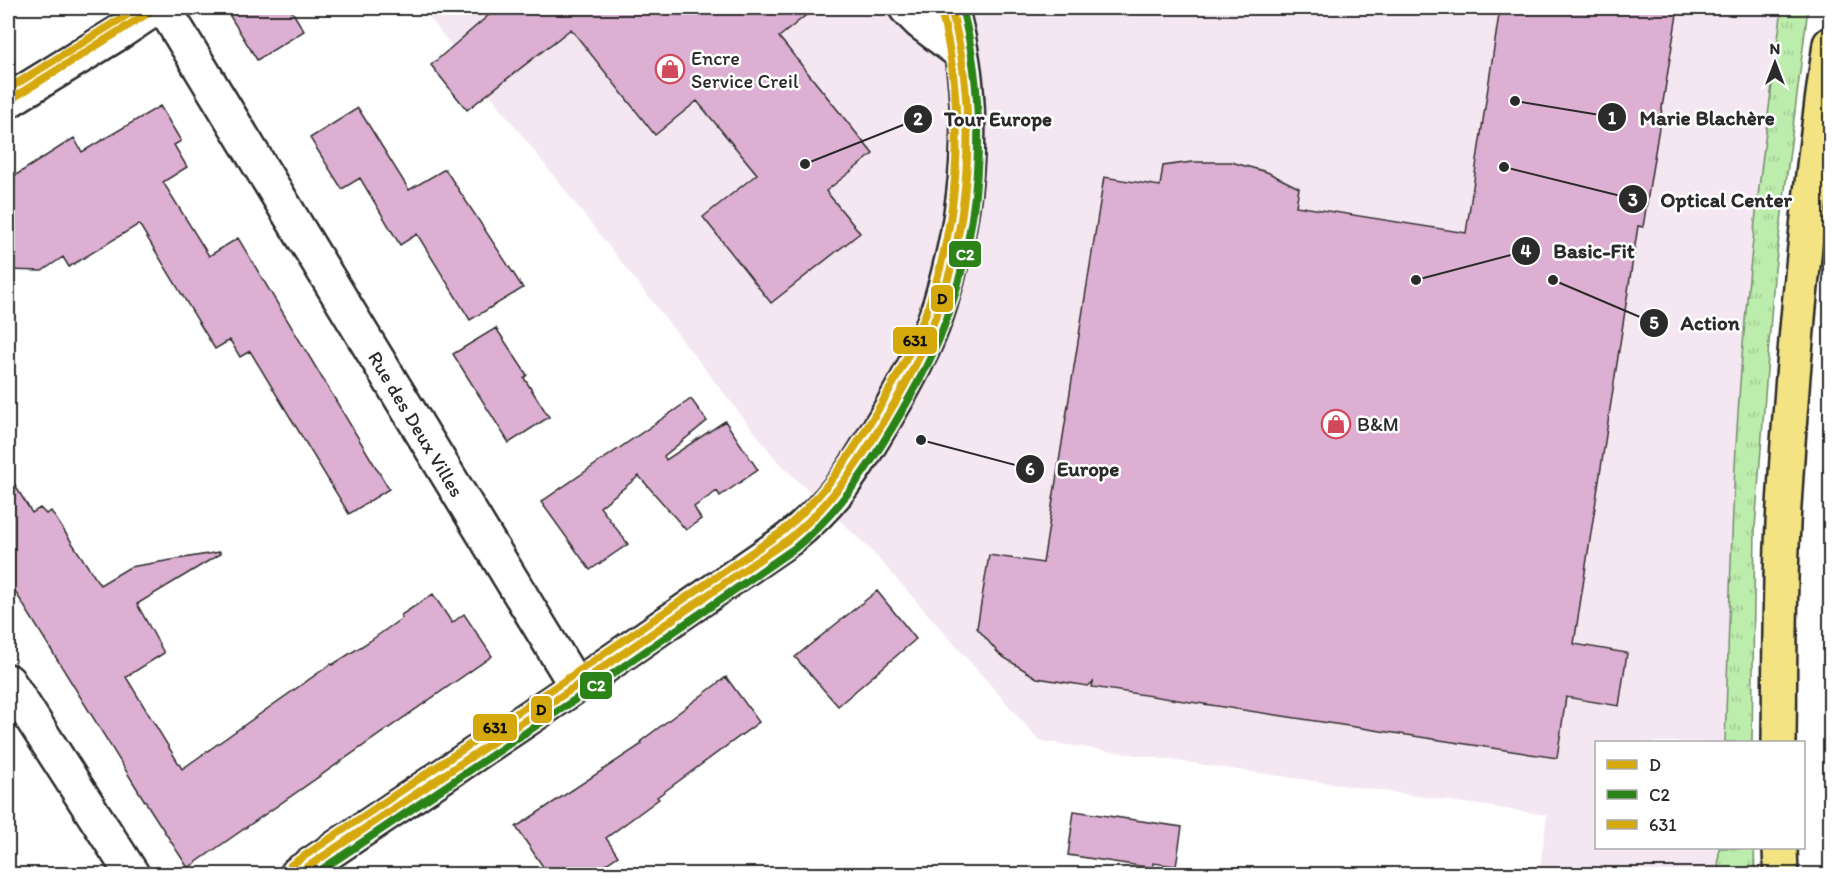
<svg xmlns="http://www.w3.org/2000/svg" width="1838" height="882" font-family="Itim,sans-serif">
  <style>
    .built { fill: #f5e7f2 }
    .grass { fill: url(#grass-tufts); stroke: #748c6c; stroke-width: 1.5 }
    .building { fill: #ddafd2; stroke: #2b2b2b; stroke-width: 1.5 }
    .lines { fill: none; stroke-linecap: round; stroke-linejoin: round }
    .street-casing { stroke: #2b2b2b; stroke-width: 38 }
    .secondary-casing { stroke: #2b2b2b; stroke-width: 38 }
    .highway-casing { stroke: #2b2b2b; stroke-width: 38 }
    .street { stroke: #fff; stroke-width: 33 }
    .secondary { stroke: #fff; stroke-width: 33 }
    .highway { stroke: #f4e382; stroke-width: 33 }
    .bus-1-casing { stroke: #fff; stroke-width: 12 }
    .bus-2-casing { stroke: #fff; stroke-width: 12 }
    .bus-3-casing { stroke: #fff; stroke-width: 12 }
    .bus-1 { stroke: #d5a90c; stroke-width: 8 }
    .bus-2 { stroke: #2c8317; stroke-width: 8 }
    .bus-3 { stroke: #d5a90c; stroke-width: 8 }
    .labels { text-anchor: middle; stroke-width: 5; stroke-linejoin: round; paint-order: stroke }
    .poi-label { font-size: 20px; fill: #2b2b2b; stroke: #fff; text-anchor: start }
    .street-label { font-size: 20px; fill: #2b2b2b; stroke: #fff }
    .leader { fill: none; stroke: #2b2b2b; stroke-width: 2 }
    .callout-dot { fill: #2b2b2b; stroke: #fff; stroke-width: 2 }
    .mark-label { font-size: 18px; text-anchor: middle; font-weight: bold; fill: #fff }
    .callout-label { font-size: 21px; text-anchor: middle; font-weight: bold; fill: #2b2b2b; stroke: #fff; stroke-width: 5; stroke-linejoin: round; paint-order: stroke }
    .line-badge { stroke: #fff; stroke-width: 2 }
    .badge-label { font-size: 16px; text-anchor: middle; font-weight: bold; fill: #fff }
    .pale-badge-label { font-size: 16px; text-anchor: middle; font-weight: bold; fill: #111 }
  </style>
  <defs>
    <pattern id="grass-tufts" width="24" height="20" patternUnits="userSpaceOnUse" patternTransform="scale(1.5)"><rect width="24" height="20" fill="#bcedac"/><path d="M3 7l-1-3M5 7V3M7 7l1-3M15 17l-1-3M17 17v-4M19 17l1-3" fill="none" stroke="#a2cb94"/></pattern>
  </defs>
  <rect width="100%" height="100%" fill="#fff"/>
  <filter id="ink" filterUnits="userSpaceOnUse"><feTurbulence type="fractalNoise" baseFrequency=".0167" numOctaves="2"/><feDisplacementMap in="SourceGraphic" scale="12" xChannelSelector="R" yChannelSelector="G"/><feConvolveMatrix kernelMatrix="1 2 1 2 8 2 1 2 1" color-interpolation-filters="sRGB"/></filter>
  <g filter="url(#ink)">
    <!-- built -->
    <path class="built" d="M422,8H1796L1793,30L1735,742H1596V848H1734V874H1539L1547,815L1040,741L870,549L778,462Z"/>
    <!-- grass -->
    <path class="grass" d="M1782,8H1808L1774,277L1755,528L1752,742H1725C1730,606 1732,469 1744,333C1753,224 1768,116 1782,8Z
      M1719,848H1754L1755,874H1718Z"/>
    <!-- building -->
    <path class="building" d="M225,8H290L304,31L257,60Z
      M497,8H815L779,37L873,154L826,191L860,233L771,303L703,217L757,174L697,101L655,135L571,29L467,110L431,65Z
      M1500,8H1678L1643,227L1638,226L1574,644L1627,653L1619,706L1566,697L1557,758L1092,687L1093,682L1088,686L1037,678L1000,655L977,628L989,555L1043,563L1104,177L1160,186L1163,166L1192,162H1231L1267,172L1299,188L1296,206L1466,233Z
      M160,106L181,141L174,145L187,167L163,182L209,256L238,238L389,489L349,514L250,351L240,357L230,340L215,349L139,224L69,267L63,257L42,271L8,270V180L74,138L82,152Z
      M358,108L409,190L445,169L523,288L470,320L417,234L400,245L360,178L342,189L310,138Z
      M496,328L527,375L524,378L549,417L509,443L453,354Z
      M691,399L707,421L664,456L666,460L725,421L758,470L720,496L717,491L694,507L701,519L686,530L639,476L600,507L628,544L590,570L541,502Z
      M8,474L32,513L40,508L46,514L51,511L100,585L130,567L220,552V554L137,604L164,653L126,677L182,769L331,664L332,665L370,641L402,618L401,615L433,594L452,623L464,614L492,656L188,868L141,795L8,580Z
      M877,591L916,639L838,706L795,657Z
      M726,677L759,722L657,797L659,799L606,838L618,856L591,874H548L516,827L642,744L641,741Z
      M1074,811L1182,827L1176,866L1153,863V868L1068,855Z"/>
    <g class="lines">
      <!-- street casing -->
      <g class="street-casing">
        <path id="street" d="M164,8L576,686
          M8,101L117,34L156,8
          M8,681L132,874"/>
      </g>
      <!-- secondary casing -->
      <g class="secondary-casing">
        <path id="secondary" d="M906,8L920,22L961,53
          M297,874L576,686L789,539C832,505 853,473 880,427C903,389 927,347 940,304C961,235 972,160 966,88C964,61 958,34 951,8"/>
      </g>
      <!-- highway casing -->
      <g class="highway-casing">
        <path id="highway" d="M1779,742C1780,664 1779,585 1784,506C1793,351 1808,197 1830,44
          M1780,848L1781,874"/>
      </g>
      <!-- street -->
      <use href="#street" class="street"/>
      <!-- secondary -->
      <use href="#secondary" class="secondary"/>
      <!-- highway -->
      <use href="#highway" class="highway"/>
      <!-- bus-1 casing -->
      <g class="bus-1-casing">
        <path id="bus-1" d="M8,101L156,8
          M297,874L576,686L789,539C829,506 856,467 883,423C900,394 917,365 929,334C971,232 979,114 951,8"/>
      </g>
      <!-- bus-2 casing -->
      <g class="bus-2-casing">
        <path id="bus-2" d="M315,874L582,695L795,548C836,514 865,473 892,428C909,399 926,370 939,339C981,236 990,115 962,8"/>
      </g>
      <!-- bus-3 casing -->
      <g class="bus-3-casing">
        <path id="bus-3" d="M8,89L138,8
          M291,865L570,677L783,531C821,498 848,460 873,418C890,390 906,362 918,333C960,234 968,114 941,11"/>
      </g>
      <!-- bus-1 -->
      <use href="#bus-1" class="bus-1"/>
      <!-- bus-2 -->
      <use href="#bus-2" class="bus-2"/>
      <!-- bus-3 -->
      <use href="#bus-3" class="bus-3"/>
    </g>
  </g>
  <!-- icons -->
  <defs>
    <g id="shop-ring" transform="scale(1.5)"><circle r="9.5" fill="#fff" stroke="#d1495b" stroke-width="1.5"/><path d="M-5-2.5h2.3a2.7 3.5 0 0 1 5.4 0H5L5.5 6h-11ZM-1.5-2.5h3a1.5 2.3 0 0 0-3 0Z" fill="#d1495b"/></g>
  </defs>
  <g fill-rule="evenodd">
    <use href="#shop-ring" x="670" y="69"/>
    <use href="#shop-ring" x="1336" y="424"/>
  </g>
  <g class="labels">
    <!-- poi labels -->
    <g class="poi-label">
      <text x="691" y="65">Encre<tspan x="691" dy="23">Service Creil</tspan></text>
      <text x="1357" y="431">B&amp;M</text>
    </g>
    <!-- street labels -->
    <g class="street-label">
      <text transform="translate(416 424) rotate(59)" y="7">Rue des Deux Villes</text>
    </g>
  </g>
  <!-- callouts -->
  <path class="leader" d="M1515 101L1612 117M805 164L918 119M1504 167L1633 199M1416 280L1526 251M1553 280L1654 323M921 440L1030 469"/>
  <g class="callout-dot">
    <circle cx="1515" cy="101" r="6"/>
    <circle cx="805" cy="164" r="6"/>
    <circle cx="1504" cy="167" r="6"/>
    <circle cx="1416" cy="280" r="6"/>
    <circle cx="1553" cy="280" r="6"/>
    <circle cx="921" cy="440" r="6"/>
    <circle cx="1612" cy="117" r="15"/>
    <circle cx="918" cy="119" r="15"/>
    <circle cx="1633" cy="199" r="15"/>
    <circle cx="1526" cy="251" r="15"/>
    <circle cx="1654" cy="323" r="15"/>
    <circle cx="1030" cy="469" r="15"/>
  </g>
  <g class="mark-label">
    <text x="1612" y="124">1</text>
    <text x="918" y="125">2</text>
    <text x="1633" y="206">3</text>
    <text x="1526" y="257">4</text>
    <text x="1654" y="329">5</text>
    <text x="1030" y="475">6</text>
  </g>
  <g class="callout-label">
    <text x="1707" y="125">Marie Blachère</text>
    <text x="998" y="126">Tour Europe</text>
    <text x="1726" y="207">Optical Center</text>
    <text x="1594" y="258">Basic-Fit</text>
    <text x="1710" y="330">Action</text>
    <text x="1088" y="476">Europe</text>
  </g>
  <g class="line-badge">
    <rect x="948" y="240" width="34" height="28" rx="6" fill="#2c8317"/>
    <rect x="930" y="284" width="24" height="29" rx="6" fill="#d5a90c"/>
    <rect x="892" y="326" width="46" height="29" rx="6" fill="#d5a90c"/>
    <rect x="579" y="671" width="34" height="29" rx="6" fill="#2c8317"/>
    <rect x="530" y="695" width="23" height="29" rx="6" fill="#d5a90c"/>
    <rect x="472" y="713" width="46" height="29" rx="6" fill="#d5a90c"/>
  </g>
  <g class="badge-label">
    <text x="965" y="260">C2</text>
    <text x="596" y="691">C2</text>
  </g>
  <g class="pale-badge-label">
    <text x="942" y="304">D</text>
    <text x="915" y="346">631</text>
    <text x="541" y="715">D</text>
    <text x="495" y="733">631</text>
  </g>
  <!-- margin -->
  <rect width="1838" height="882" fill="none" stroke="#fff" stroke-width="30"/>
  <rect x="15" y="15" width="1808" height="852" fill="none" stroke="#2b2b2b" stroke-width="2" filter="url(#ink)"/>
  <!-- legend -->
  <rect x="1595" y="741" width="210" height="108" fill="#ffffff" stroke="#aaaaaa" stroke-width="1.5"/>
  <rect x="1607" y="760" width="30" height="9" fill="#d5a90c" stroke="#aaaaaa" stroke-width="1.5"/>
  <text x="1649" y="771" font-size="18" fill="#2b2b2b">D</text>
  <rect x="1607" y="790" width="30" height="9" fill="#2c8317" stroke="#aaaaaa" stroke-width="1.5"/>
  <text x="1649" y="801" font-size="18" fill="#2b2b2b">C2</text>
  <rect x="1607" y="820" width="30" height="9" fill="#d5a90c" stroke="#aaaaaa" stroke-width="1.5"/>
  <text x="1649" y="831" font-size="18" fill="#2b2b2b">631</text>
  <!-- north arrow -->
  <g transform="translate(1775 63)" stroke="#ffffff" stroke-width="4.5" paint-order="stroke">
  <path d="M0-4.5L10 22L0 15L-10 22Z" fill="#2b2b2b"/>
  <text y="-9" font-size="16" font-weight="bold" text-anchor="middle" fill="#2b2b2b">N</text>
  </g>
</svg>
